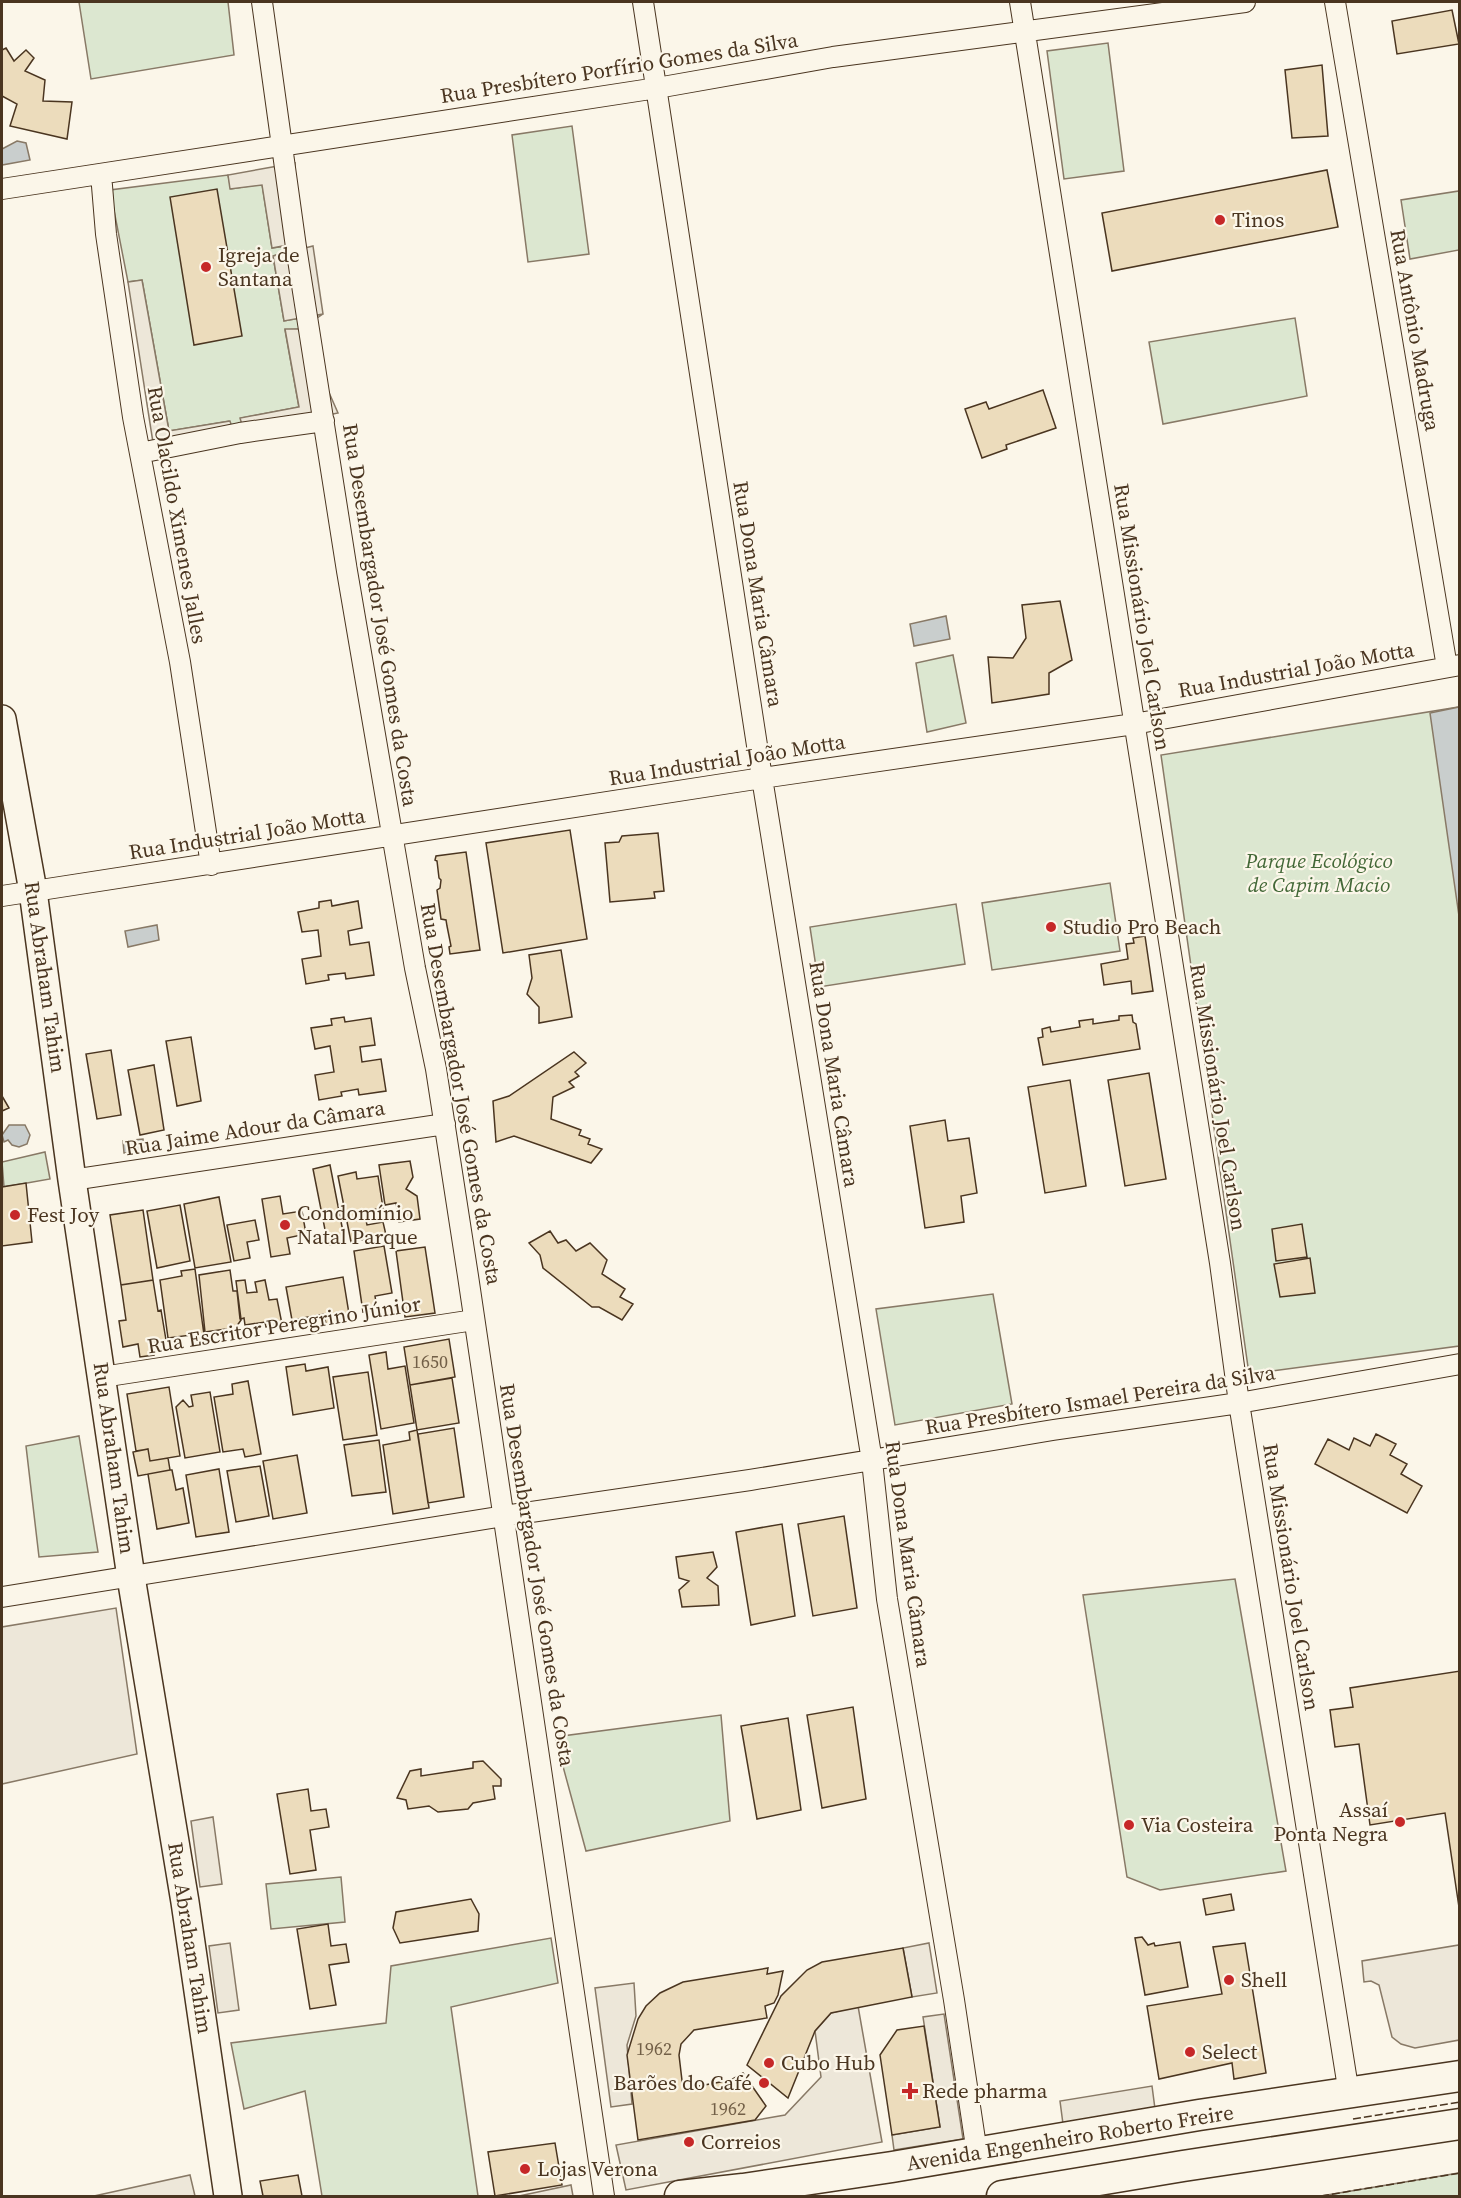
<svg xmlns="http://www.w3.org/2000/svg" width="1461" height="2198" font-family="'Source Serif 4',serif">
  <style>
    .green { fill: #dce7d0; stroke: #887966; stroke-width: 1.5 }
    .parking { fill: #ede7d9; stroke: #887966; stroke-width: 1.5 }
    .water { fill: #c9cecd; stroke: #887966; stroke-width: 1.5 }
    .building { fill: #ecdcbc; stroke: #4a3520; stroke-width: 1.5 }
    .lines { fill: none; stroke-linecap: round; stroke-linejoin: round }
    .street-casing { stroke: #4a3520; stroke-width: 22 }
    .secondary-casing { stroke: #4a3520; stroke-width: 30 }
    .primary-casing { stroke: #4a3520; stroke-width: 33 }
    .street { stroke: #fbf6e9; stroke-width: 20 }
    .secondary { stroke: #fbf6e9; stroke-width: 27 }
    .primary { stroke: #fbf6e9; stroke-width: 30 }
    .fence { stroke: #4a3520; stroke-width: 1.5; stroke-dasharray: 8 3; stroke-linecap: butt }
    .poi-dot { fill: #c62828; stroke: #fbf6e9; stroke-width: 2 }
    .labels { text-anchor: middle; stroke-width: 4.5; stroke-linejoin: round; paint-order: stroke }
    .number-label { font-size: 18px; fill: #725f47 }
    .street-label { font-size: 21px; fill: #4a3520; stroke: #fbf6e9 }
    .poi-label { font-size: 21px; fill: #4a3520; stroke: #fbf6e9; text-anchor: start }
    .park-label { font-size: 21px; font-style: italic; fill: #436837; stroke: #fbf6e9 }
  </style>
  <rect width="100%" height="100%" fill="#fbf6e9"/>
  <!-- green -->
  <path class="green" d="M79,2H228L234,55L91,79Z
    M1108,43L1124,171L1064,179L1047,51Z
    M572,126L589,254L528,262L512,135Z
    M228,175L231,189L262,184L272,248L287,246L288,251L273,256L284,321L323,314L301,329L285,330L299,407L241,418L244,432L234,434L229,421L169,431L142,280L128,282L110,190Z
    M1459,191V250L1410,259L1401,200Z
    M1295,318L1307,396L1163,424L1149,342Z
    M953,655L966,723L927,732L916,663Z
    M1459,707V1346L1249,1374L1161,755Z
    M1110,883L1120,951L992,970L982,903Z
    M956,904L965,964L819,987L810,927Z
    M45,1152L50,1179L4,1187L2,1162Z
    M993,1294L1012,1404L895,1425L876,1309Z
    M79,1436L98,1552L39,1557L26,1446Z
    M1235,1579L1286,1871L1160,1890L1127,1877L1083,1595Z
    M721,1715L730,1821L586,1851L555,1737Z
    M341,1877L345,1922L271,1929L266,1884Z
    M551,1938L558,1983L451,2007L478,2196H322L305,2091L244,2109L231,2043L386,2023L391,1966Z
    M1459,2173V2196H1321Z"/>
  <!-- parking -->
  <path class="parking" d="M295,163L288,245L272,248L262,185L230,189L228,175Z
    M313,246L323,314L284,321L273,256Z
    M142,280L169,431L230,421L234,434L154,449L128,282Z
    M285,329H301L338,413L244,432L240,418L299,407Z
    M116,1608L137,1754L2,1784V1627Z
    M213,1817L222,1884L200,1887L191,1821Z
    M230,1943L239,2010L218,2013L209,1946Z
    M929,1943L937,1993L912,1997L903,1948Z
    M1459,1945V2040L1415,2048L1401,2044L1392,2037L1379,1985L1371,1981L1364,1982L1362,1961Z
    M634,1983L636,2016L627,2045L632,2104L611,2107L595,1988Z
    M858,2006L882,2142L626,2190L616,2145L785,2115L821,2077L815,2031L831,2013Z
    M944,2014L963,2139L894,2150L892,2135L940,2127L923,2017Z
    M1152,2086L1155,2109L1063,2124L1060,2101Z
    M190,2175L195,2196H94Z
    M571,2185L573,2196H519Z"/>
  <!-- water -->
  <path class="water" d="M17,141L26,143L30,160L2,165V149Z
    M946,616L950,639L914,646L910,624Z
    M1459,707H1460L1459,916L1430,713Z
    M157,925L159,940L128,947L125,931Z
    M9,1125H25L30,1135L27,1144L19,1147L12,1145L8,1140L4,1142L2,1135Z
    M143,1139L145,1151L124,1153L123,1141Z"/>
  <!-- building -->
  <path class="building" d="M1452,10L1459,44L1397,54L1392,21Z
    M6,48L14,61L26,50L34,58L25,71L45,80L43,101L72,102L67,139L10,126L17,104L2,96V50Z
    M1322,65L1328,136L1292,138L1285,70Z
    M1327,170L1338,227L1112,271L1102,213Z
    M217,189L242,336L194,345L170,197Z
    M1043,390L1056,428L1006,445L1007,449L982,458L965,409L986,402L989,409Z
    M1060,601L1072,660L1049,673V694L992,703L988,657L1013,658L1026,638L1022,605Z
    M570,830L587,939L503,953L486,843Z
    M658,833L664,891L654,892L655,898L610,902L605,843L619,842L622,836Z
    M466,852L480,950L450,954L449,947L451,946L447,926L446,920L441,919L437,890L440,888L441,880L439,878L437,861L435,860L436,856Z
    M331,900L332,906L358,901L362,928L348,931L350,945L369,942L374,975L346,979L345,973L328,975L329,980L306,984L302,959L321,956L318,930L302,932L298,912L319,908V902Z
    M1145,936L1153,991L1132,994L1131,981L1104,985L1101,964L1128,959L1126,944L1134,943L1133,938Z
    M561,950L572,1017L539,1023V1007L527,994L532,978L529,955Z
    M1132,1015L1133,1022L1136,1024L1140,1049L1043,1065L1038,1038L1043,1037L1042,1029L1050,1027L1051,1032L1080,1027L1079,1021L1093,1019V1024L1119,1020V1016Z
    M344,1017L345,1022L371,1018L375,1045L360,1047L362,1062L381,1059L386,1091L359,1095L358,1089L341,1092L342,1096L319,1100L315,1075L334,1072L330,1046L315,1049L311,1028L332,1025L331,1019Z
    M191,1037L201,1101L177,1106L166,1041Z
    M111,1050L121,1115L97,1119L86,1054Z
    M574,1052L586,1063L575,1072L579,1076L569,1082L574,1087L553,1097L551,1119L581,1130L579,1135L590,1139L588,1144L602,1149L591,1163L514,1136L496,1142L493,1101L509,1096Z
    M154,1065L164,1130L140,1135L128,1070Z
    M1149,1073L1166,1179L1125,1186L1108,1080Z
    M1070,1080L1086,1186L1045,1193L1028,1087Z
    M2,1096L9,1108L2,1111Z
    M945,1120L948,1141L969,1138L977,1193L961,1196L964,1222L925,1228L910,1126Z
    M410,1161L413,1177L406,1189L417,1196L420,1219L399,1222L396,1203L385,1205L379,1165Z
    M330,1165L345,1242L328,1245L313,1169Z
    M356,1172L357,1179L378,1176L383,1208L364,1211L367,1225L383,1222L386,1235L351,1242L338,1176Z
    M26,1183L32,1242L2,1246V1187Z
    M280,1196L283,1214L302,1211L306,1234L287,1238L290,1254L271,1257L262,1199Z
    M219,1197L231,1262L195,1268L184,1204Z
    M180,1205L190,1261L157,1268L147,1211Z
    M143,1210L153,1280L121,1285L110,1215Z
    M255,1220L259,1240L247,1242L250,1258L234,1261L227,1225Z
    M1302,1224L1307,1257L1276,1261L1272,1229Z
    M550,1231L558,1243L566,1240L576,1251L590,1243L607,1260L602,1274L625,1289L620,1297L633,1304L622,1320L599,1307H592L543,1268L540,1255L529,1243Z
    M384,1246L392,1293L375,1296L377,1309L363,1312L354,1251Z
    M425,1247L435,1313L405,1317L396,1251Z
    M1310,1258L1315,1293L1280,1297L1274,1264Z
    M195,1269L205,1342L192,1344L191,1335L168,1338L160,1280L182,1276L181,1271Z
    M230,1270L233,1291H237L240,1319L241,1320L232,1333L226,1329L205,1332L199,1275Z
    M343,1277L350,1320L326,1324L324,1314L292,1320L286,1287Z
    M153,1280L158,1311L161,1310L166,1340L152,1342L154,1355L140,1357L138,1344L123,1347L119,1321L126,1320L121,1285Z
    M245,1280L247,1293L257,1292L255,1282L265,1280L269,1300L277,1299L282,1324L266,1327L265,1322L245,1325L244,1318L241,1319L236,1281Z
    M449,1339L455,1377L410,1385L404,1347Z
    M386,1352L388,1369L405,1366L414,1423L381,1429L369,1355Z
    M305,1364L306,1371L328,1367L334,1408L293,1415L286,1367Z
    M368,1372L377,1435L343,1440L333,1377Z
    M452,1378L459,1423L417,1430L410,1385Z
    M248,1381L261,1454L245,1457L243,1449L223,1452L214,1397L233,1394L232,1384Z
    M169,1387L180,1456L150,1461L148,1449L136,1451L127,1394Z
    M210,1392L220,1452L185,1458L176,1407L183,1400L189,1407L193,1406L191,1395Z
    M454,1428L464,1497L428,1503L418,1434Z
    M417,1430L429,1508L393,1514L383,1445L410,1440L409,1432Z
    M1376,1434L1396,1444L1390,1455L1407,1464L1401,1474L1422,1486L1407,1513L1315,1464L1328,1439L1349,1450L1354,1438L1370,1446Z
    M379,1440L386,1492L352,1496L344,1445Z
    M148,1449L150,1461L168,1458L170,1470L138,1476L133,1452Z
    M297,1455L307,1513L273,1519L263,1461Z
    M260,1466L269,1516L236,1522L227,1471Z
    M219,1469L229,1532L196,1537L186,1475Z
    M170,1470H172L176,1490L183,1488L189,1523L157,1529L148,1474Z
    M844,1516L857,1608L813,1616L798,1524Z
    M782,1524L795,1616L751,1625L736,1532Z
    M713,1552L717,1567L707,1578L718,1586L719,1605L682,1607L679,1590L689,1581L679,1578L676,1557Z
    M1460,1671V1914L1445,1813L1370,1825L1359,1744L1335,1747L1330,1710L1353,1707L1350,1688Z
    M853,1707L866,1799L822,1808L807,1715Z
    M788,1718L801,1810L757,1819L741,1726Z
    M483,1761L501,1779V1786H493L495,1799L473,1803L468,1809L438,1812L429,1806L408,1809L406,1800L397,1798L410,1771L421,1769V1776L473,1768V1762Z
    M308,1789L311,1811L326,1809L329,1827L310,1830L316,1870L290,1874L277,1794Z
    M1231,1894L1234,1910L1206,1915L1203,1899Z
    M471,1899L479,1914L478,1931L400,1943L393,1928L396,1912Z
    M328,1924L331,1946L346,1944L349,1962L329,1965L336,2005L310,2009L297,1929Z
    M1142,1937L1148,1945L1154,1943L1155,1946L1180,1942L1188,1987L1145,1995L1135,1938Z
    M1245,1943L1266,2073L1234,2079L1232,2063L1159,2079L1147,2006L1222,1994L1213,1947Z
    M903,1948L912,1997L831,2013L815,2031L788,2098L747,2065L781,1996L807,1970L822,1962Z
    M768,1968L767,1974L783,1971L778,1995L774,2003L765,2006L767,2018L694,2030L681,2044L679,2055L683,2089L731,2080L743,2073L766,2106L755,2120L638,2140L627,2055L638,2019L646,2006L660,1993L683,1982Z
    M924,2026L940,2127L892,2135L880,2055L897,2030Z
    M555,2143L562,2185L495,2196L488,2152Z
    M298,2175L302,2196H263L260,2181Z"/>
  <g class="lines">
    <!-- street casing -->
    <g class="street-casing">
      <path id="street" d="M262,2L296,247L347,571L415,968L436,1069L468,1276L604,2196
        M643,2L762,778L872,1461L887,1599L954,2000L977,2153
        M1020,2L1220,1263L1239,1403L1349,2094
        M1335,2L1447,667
        M101,174L106,234L133,417L180,662L211,865
        M2,189L657,88L833,57L1245,2
        M140,453L240,433L324,421
        M2,896L762,778L1134,724L1460,665
        M72,1180L445,1124
        M102,1377L474,1320
        M2,1597L504,1516L750,1480L1053,1430L1239,1403L1460,1364"/>
    </g>
    <!-- secondary casing -->
    <g class="secondary-casing">
      <path id="secondary" d="M2,719L33,891L72,1180L131,1577L185,1902L228,2196"/>
    </g>
    <!-- primary casing -->
    <g class="primary-casing">
      <path id="primary" d="M680,2196L743,2189L892,2167L1199,2115L1460,2076
        M1002,2196L1183,2166L1460,2124"/>
    </g>
    <!-- street -->
    <use href="#street" class="street"/>
    <!-- secondary -->
    <use href="#secondary" class="secondary"/>
    <!-- primary -->
    <use href="#primary" class="primary"/>
    <!-- fence -->
    <path class="fence" d="M1353,2119L1460,2102
      M1321,2196L1460,2173"/>
  </g>
  <!-- markers -->
  <g class="poi-dot">
    <circle cx="1220" cy="220" r="6"/>
    <circle cx="206" cy="267" r="6"/>
    <circle cx="1051" cy="927" r="6"/>
    <circle cx="15" cy="1215" r="6"/>
    <circle cx="285" cy="1225" r="6"/>
    <circle cx="1400" cy="1822" r="6"/>
    <circle cx="1129" cy="1825" r="6"/>
    <circle cx="1229" cy="1980" r="6"/>
    <circle cx="1190" cy="2052" r="6"/>
    <circle cx="769" cy="2063" r="6"/>
    <circle cx="764" cy="2083" r="6"/>
    <path d="M907 2082h6v6h6v6h-6v6h-6v-6h-6v-6h6z"/>
    <circle cx="689" cy="2142" r="6"/>
    <circle cx="525" cy="2169" r="6"/>
  </g>
  <g class="labels">
    <!-- number labels -->
    <g class="number-label">
      <text x="430" y="1368">1650</text>
      <text x="654" y="2055">1962</text>
      <text x="728" y="2115">1962</text>
    </g>
    <!-- street labels -->
    <g class="street-label">
      <text transform="translate(619 68) rotate(-9)" y="7">Rua Presbítero Porfírio Gomes da Silva</text>
      <text transform="translate(1415 330) rotate(80)" y="7">Rua Antônio Madruga</text>
      <text transform="translate(177 515) rotate(80)" y="7">Rua Olacildo Ximenes Jalles</text>
      <text transform="translate(758 594) rotate(81)" y="7">Rua Dona Maria Câmara</text>
      <text transform="translate(380 615) rotate(81)" y="7">Rua Desembargador José Gomes da Costa</text>
      <text transform="translate(1142 617) rotate(81)" y="7">Rua Missionário Joel Carlson</text>
      <text transform="translate(1296 670) rotate(-10)" y="7">Rua Industrial João Motta</text>
      <text transform="translate(727 760) rotate(-9)" y="7">Rua Industrial João Motta</text>
      <text transform="translate(247 834) rotate(-9)" y="7">Rua Industrial João Motta</text>
      <text transform="translate(45 977) rotate(82)" y="7">Rua Abraham Tahim</text>
      <text transform="translate(834 1074) rotate(81)" y="7">Rua Dona Maria Câmara</text>
      <text transform="translate(461 1094) rotate(80)" y="7">Rua Desembargador José Gomes da Costa</text>
      <text transform="translate(1218 1097) rotate(81)" y="7">Rua Missionário Joel Carlson</text>
      <text transform="translate(255 1128) rotate(-9)" y="7">Rua Jaime Adour da Câmara</text>
      <text transform="translate(284 1325) rotate(-9)" y="7">Rua Escritor Peregrino Júnior</text>
      <text transform="translate(1100 1400) rotate(-9)" y="7">Rua Presbítero Ismael Pereira da Silva</text>
      <text transform="translate(114 1458) rotate(82)" y="7">Rua Abraham Tahim</text>
      <text transform="translate(908 1554) rotate(82)" y="7">Rua Dona Maria Câmara</text>
      <text transform="translate(537 1575) rotate(81)" y="7">Rua Desembargador José Gomes da Costa</text>
      <text transform="translate(1291 1577) rotate(81)" y="7">Rua Missionário Joel Carlson</text>
      <text transform="translate(190 1938) rotate(81)" y="7">Rua Abraham Tahim</text>
      <text transform="translate(1070 2138) rotate(-9)" y="7">Avenida Engenheiro Roberto Freire</text>
    </g>
    <!-- poi labels -->
    <g class="poi-label">
      <text x="1232" y="227">Tinos</text>
      <text x="218" y="262">Igreja de<tspan x="218" dy="24">Santana</tspan></text>
      <text x="1063" y="934">Studio Pro Beach</text>
      <text x="297" y="1220">Condomínio<tspan x="297" dy="24">Natal Parque</tspan></text>
      <text x="27" y="1222">Fest Joy</text>
      <text x="1388" y="1817" text-anchor="end">Assaí<tspan x="1388" dy="24">Ponta Negra</tspan></text>
      <text x="1141" y="1832">Via Costeira</text>
      <text x="1241" y="1987">Shell</text>
      <text x="1202" y="2059">Select</text>
      <text x="781" y="2070">Cubo Hub</text>
      <text x="752" y="2090" text-anchor="end">Barões do Café</text>
      <text x="922" y="2098">Rede pharma</text>
      <text x="701" y="2149">Correios</text>
      <text x="537" y="2176">Lojas Verona</text>
    </g>
    <!-- park labels -->
    <g class="park-label">
      <text x="1319" y="868">Parque Ecológico<tspan x="1319" dy="24">de Capim Macio</tspan></text>
    </g>
  </g>
  <!-- border -->
  <rect width="1461" height="2198" fill="none" stroke="#4a3520" stroke-width="6"/>
</svg>
